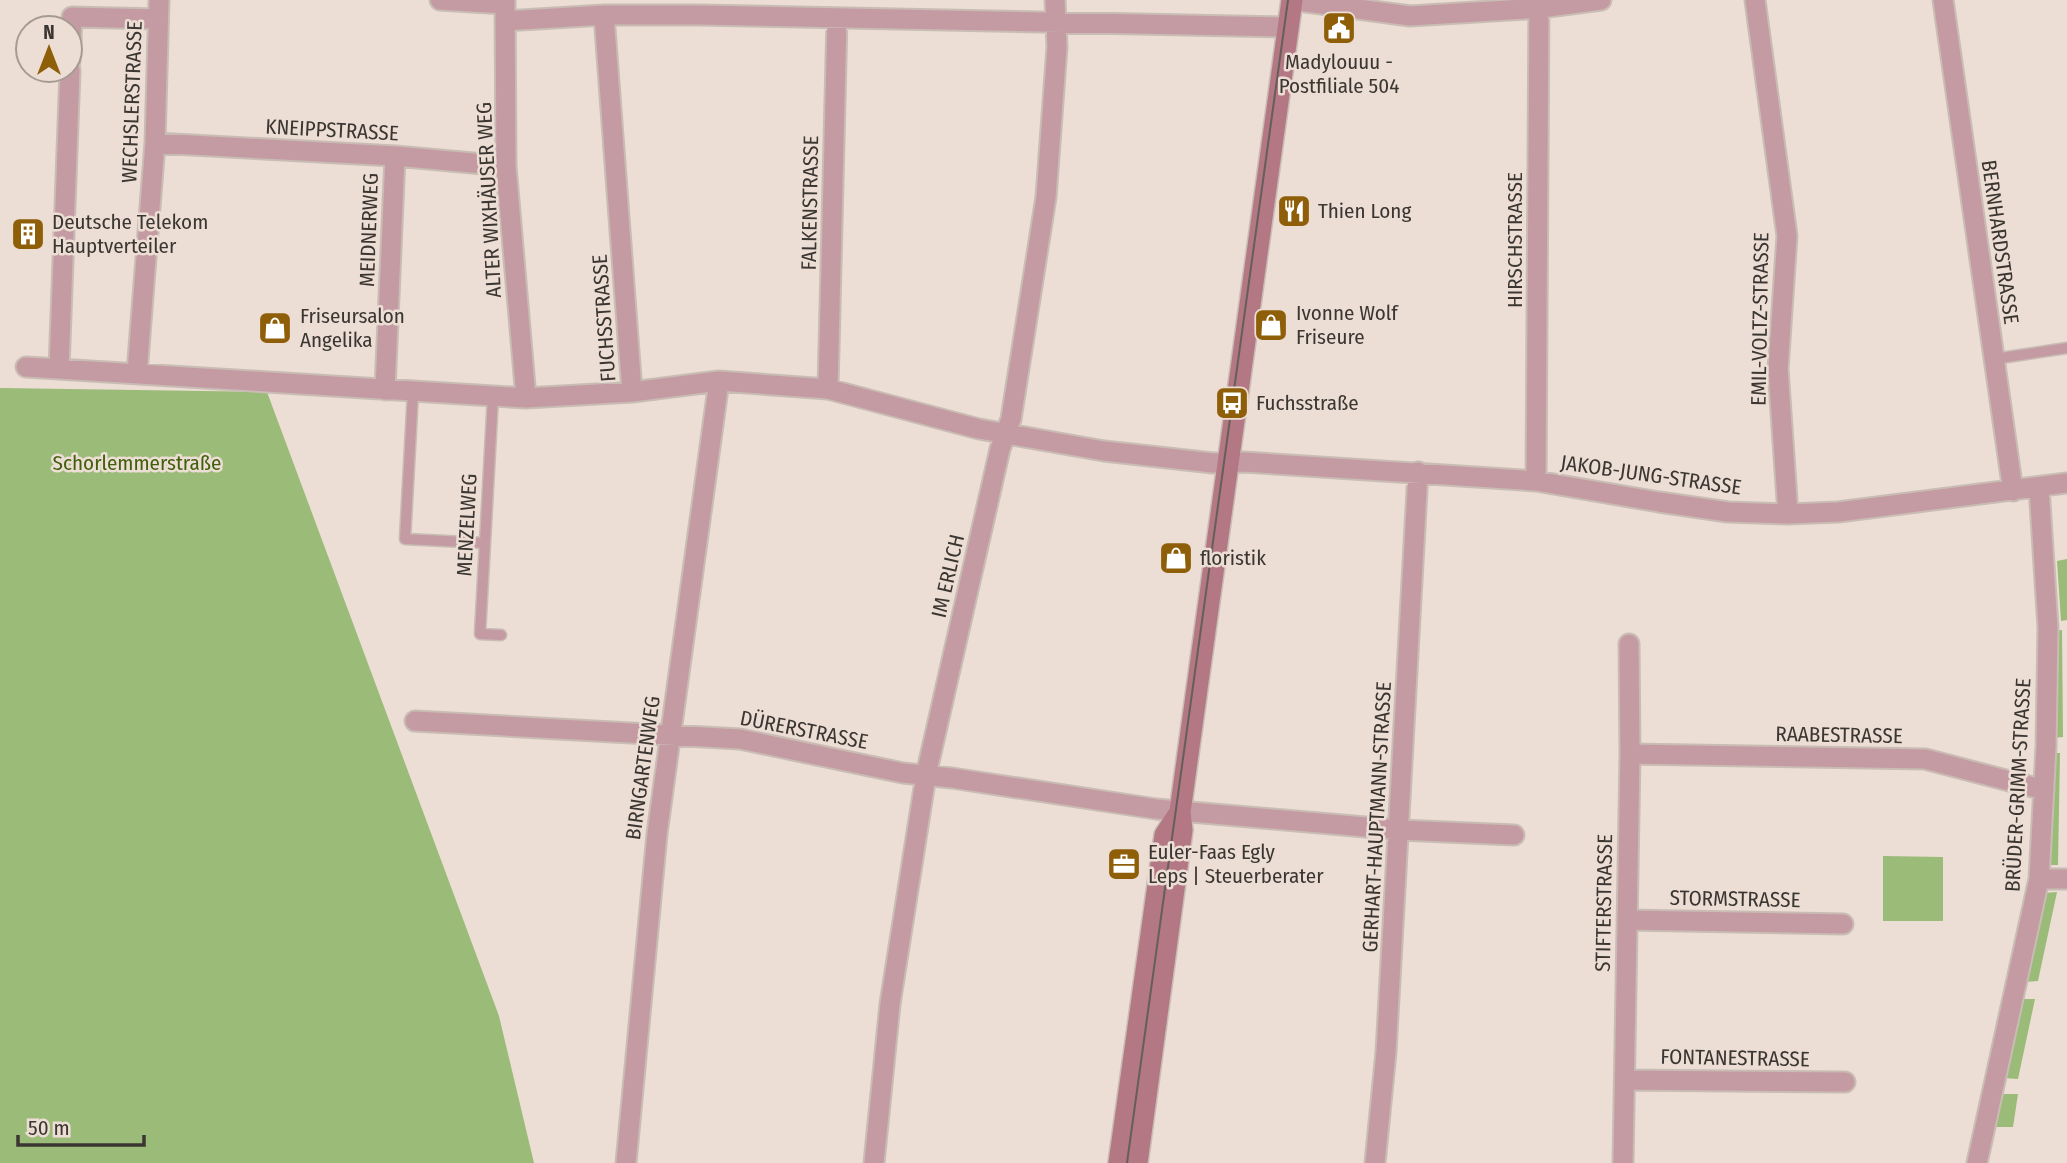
<svg xmlns="http://www.w3.org/2000/svg" width="2067" height="1163" font-family="'Fira Sans Condensed',sans-serif">
  <style>
    .green { fill: #9bbb78 }
    .lines { fill: none; stroke-linecap: round; stroke-linejoin: round }
    .lane-casing { stroke: #c9bcb4; stroke-width: 13 }
    .street-casing { stroke: #c9bcb4; stroke-width: 23 }
    .secondary-casing { stroke: #c9bcb4; stroke-width: 24 }
    .lane { stroke: #c49ba2; stroke-width: 10 }
    .street { stroke: #c49ba2; stroke-width: 19 }
    .secondary { stroke: #b37884; stroke-width: 21 }
    .tram { stroke: #655e59; stroke-width: 2 }
    .labels { text-anchor: middle; stroke-width: 5; stroke-linejoin: round; paint-order: stroke }
    .poi-label { font-size: 21px; fill: #3b3632; stroke: #ecded4; text-anchor: start }
    .street-label { font-size: 21px; fill: #3b3632; stroke: #ecded4 }
    .park-label { font-size: 21px; fill: #40600d; stroke: #ecded4 }
  </style>
  <rect width="100%" height="100%" fill="#ecded4"/>
  <!-- green -->
  <path class="green" d="M0,388L267,392L499,1016L534,1163H0Z
    M2067,559V620L2061,621L2057,561Z
    M2062,630L2063,737L2052,738L2053,631Z
    M2052,753H2060L2058,865H2048Z
    M1883,856L1943,857V921H1883Z
    M2057,892L2038,981L2025,982L2044,893Z
    M2021,999H2035L2018,1079L2004,1078Z
    M2001,1094H2018L2013,1127H1995Z"/>
  <g class="lines">
    <!-- lane casing -->
    <g class="lane-casing">
      <path id="lane" d="M1994,359L2067,348
        M413,392L405,539L485,543
        M493,396L480,634L501,635"/>
    </g>
    <!-- street casing -->
    <g class="street-casing">
      <path id="street" d="M440,0L505,4
        M505,0L506,166L526,398
        M1292,0L1410,16L1540,8L1601,0
        M1755,0L1787,236L1778,369L1788,514
        M1943,0L2013,491
        M604,15L632,392
        M505,21L604,15H699L1288,27
        M70,61L72,17L157,19
        M155,143L395,156L506,166
        M26,367L526,398L632,392L719,381L828,389L979,429L1104,451L1213,463L1244,462L1536,481L1659,502L1728,512L1788,514L1838,512L2067,483
        M59,369L70,70
        M137,373L155,143L159,0
        M828,389L837,18
        M385,390L395,156
        M1536,481L1539,0
        M415,721L740,739L903,773L952,778L1156,809L1400,830L1514,835
        M1630,754L1925,759L2044,790
        M2039,879H2067
        M1627,920L1843,924
        M1625,1080L1845,1082
        M626,1163L657,834L719,381
        M874,1163L890,1004L926,775L1000,449L1011,419L1046,197L1057,47L1055,0
        M1375,1163L1386,1052L1418,472
        M1623,1163L1630,754L1629,644
        M1977,1163L2039,879L2046,747L2048,628L2039,487"/>
    </g>
    <!-- secondary casing -->
    <g class="secondary-casing">
      <path id="secondary" d="M1119,1163L1165,835L1180,812
        M1137,1163L1182,830L1180,812L1292,0"/>
    </g>
    <!-- lane -->
    <use href="#lane" class="lane"/>
    <!-- street -->
    <use href="#street" class="street"/>
    <!-- secondary -->
    <use href="#secondary" class="secondary"/>
    <!-- tram -->
    <path class="tram" d="M1127,1163L1288,0"/>
  </g>
  <!-- icons -->
  <defs>
    <g id="civic-square" transform="scale(1.75)"><rect x="-9" y="-9" width="18" height="18" rx="4" fill="#8e5e08" stroke="#ecded4"/><path d="M-.6-6.5H3V-4.5H.6V-3L4-1V1h2V6H-6V1h2V-1L-.6-3ZM-1.2 2.5V6h2.4V2.5Z" fill="#fff"/></g>
    <g id="restaurant-square" transform="scale(1.75)"><rect x="-9" y="-9" width="18" height="18" rx="4" fill="#8e5e08" stroke="#ecded4"/><path d="M-5-6h1v4h1v-4h1v4h1v-4h1v5L-1.5 .5V6h-2V.5L-5-1ZM5-6V6H3V1.5H1.5Q1.5-4 5-6Z" fill="#fff"/></g>
    <g id="building-square" transform="scale(1.75)"><rect x="-9" y="-9" width="18" height="18" rx="4" fill="#8e5e08" stroke="#ecded4"/><path d="M-4-6H4V6H1V3H-1V6H-4ZM-2.5-4.3h1.7v1.8h-1.7ZM.8-4.3h1.7v1.8H.8ZM-2.5-1h1.7V.8h-1.7ZM.8-1h1.7V.8H.8Z" fill="#fff"/></g>
    <g id="shop-square" transform="scale(1.75)"><rect x="-9" y="-9" width="18" height="18" rx="4" fill="#8e5e08" stroke="#ecded4"/><path d="M-5-2.5h2.3a2.7 3.5 0 0 1 5.4 0H5L5.5 6h-11ZM-1.5-2.5h3a1.5 2.3 0 0 0-3 0Z" fill="#fff"/></g>
    <g id="bus-square" transform="scale(1.75)"><rect x="-9" y="-9" width="18" height="18" rx="4" fill="#8e5e08" stroke="#ecded4"/><path d="M-5-6H5V4H4V6H2V4H-2V6H-4V4H-5ZM-3.5-4V0h7V-4ZM-3.5 1.2v1.5H-2V1.2ZM2 1.2v1.5H3.5V1.2Z" fill="#fff"/></g>
    <g id="office-square" transform="scale(1.75)"><rect x="-9" y="-9" width="18" height="18" rx="4" fill="#8e5e08" stroke="#ecded4"/><path d="M-6-3h4V-5.5h4V-3h4V5H-6ZM-1-4.5V-3h2v-1.5ZM-6 0V1H6V0Z" fill="#fff"/></g>
  </defs>
  <g fill-rule="evenodd">
    <use href="#civic-square" x="1339" y="28"/>
    <use href="#restaurant-square" x="1294" y="211"/>
    <use href="#building-square" x="28" y="234"/>
    <use href="#shop-square" x="1271" y="325"/>
    <use href="#shop-square" x="275" y="328"/>
    <use href="#bus-square" x="1232" y="403"/>
    <use href="#shop-square" x="1176" y="558"/>
    <use href="#office-square" x="1124" y="864"/>
  </g>
  <g class="labels">
    <!-- poi labels -->
    <g class="poi-label">
      <text x="1339" y="69" text-anchor="middle">Madylouuu -<tspan x="1339" dy="24">Postfiliale 504</tspan></text>
      <text x="1318" y="218">Thien Long</text>
      <text x="52" y="229">Deutsche Telekom<tspan x="52" dy="24">Hauptverteiler</tspan></text>
      <text x="1296" y="320">Ivonne Wolf<tspan x="1296" dy="24">Friseure</tspan></text>
      <text x="300" y="323">Friseursalon<tspan x="300" dy="24">Angelika</tspan></text>
      <text x="1256" y="410">Fuchsstraße</text>
      <text x="1200" y="565">floristik</text>
      <text x="1148" y="859">Euler-Faas Egly<tspan x="1148" dy="24">Leps | Steuerberater</tspan></text>
    </g>
    <!-- street labels -->
    <g class="street-label">
      <text transform="translate(132 102) rotate(-88)" y="7">WECHSLERSTRASSE</text>
      <text transform="translate(332 130) rotate(3)" y="7">KNEIPPSTRASSE</text>
      <text transform="translate(489 200) rotate(-93)" y="7">ALTER WIXHÄUSER WEG</text>
      <text transform="translate(810 203) rotate(-89)" y="7">FALKENSTRASSE</text>
      <text transform="translate(369 230) rotate(-88)" y="7">MEIDNERWEG</text>
      <text transform="translate(1515 240) rotate(-90)" y="7">HIRSCHSTRASSE</text>
      <text transform="translate(2000 242) rotate(82)" y="7">BERNHARDSTRASSE</text>
      <text transform="translate(604 318) rotate(-94)" y="7">FUCHSSTRASSE</text>
      <text transform="translate(1760 319) rotate(-89)" y="7">EMIL-VOLTZ-STRASSE</text>
      <text transform="translate(1651 475) rotate(8)" y="7">JAKOB-JUNG-STRASSE</text>
      <text transform="translate(467 525) rotate(-87)" y="7">MENZELWEG</text>
      <text transform="translate(948 576) rotate(-77)" y="7">IM ERLICH</text>
      <text transform="translate(804 730) rotate(11)" y="7">DÜRERSTRASSE</text>
      <text transform="translate(1839 735) rotate(1)" y="7">RAABESTRASSE</text>
      <text transform="translate(643 768) rotate(-82)" y="7">BIRNGARTENWEG</text>
      <text transform="translate(2018 785) rotate(-87)" y="7">BRÜDER-GRIMM-STRASSE</text>
      <text transform="translate(1377 817) rotate(-87)" y="7">GERHART-HAUPTMANN-STRASSE</text>
      <text transform="translate(1735 899) rotate(1)" y="7">STORMSTRASSE</text>
      <text transform="translate(1604 903) rotate(-89)" y="7">STIFTERSTRASSE</text>
      <text transform="translate(1735 1058) rotate(1)" y="7">FONTANESTRASSE</text>
    </g>
    <!-- park labels -->
    <g class="park-label">
      <text x="137" y="470">Schorlemmerstraße</text>
    </g>
  </g>
  <!-- north arrow -->
  <g transform="translate(49 49)"><circle r="33" fill="#ecded4" stroke="#a59b93" stroke-width="2"/>
  <path d="M0-5L12 26L0 18L-12 26Z" fill="#8e5e08"/>
  <text y="-10" font-size="19" font-weight="bold" text-anchor="middle" fill="#3b3632">N</text>
  </g>
  <!-- scale -->
  <path d="M18 1135v10h126v-10" fill="none" stroke="#3b3632" stroke-width="3.5"/>
  <text x="28" y="1135" font-size="21" fill="#3b3632" stroke="#ecded4" stroke-width="5" paint-order="stroke">50 m</text>
</svg>
